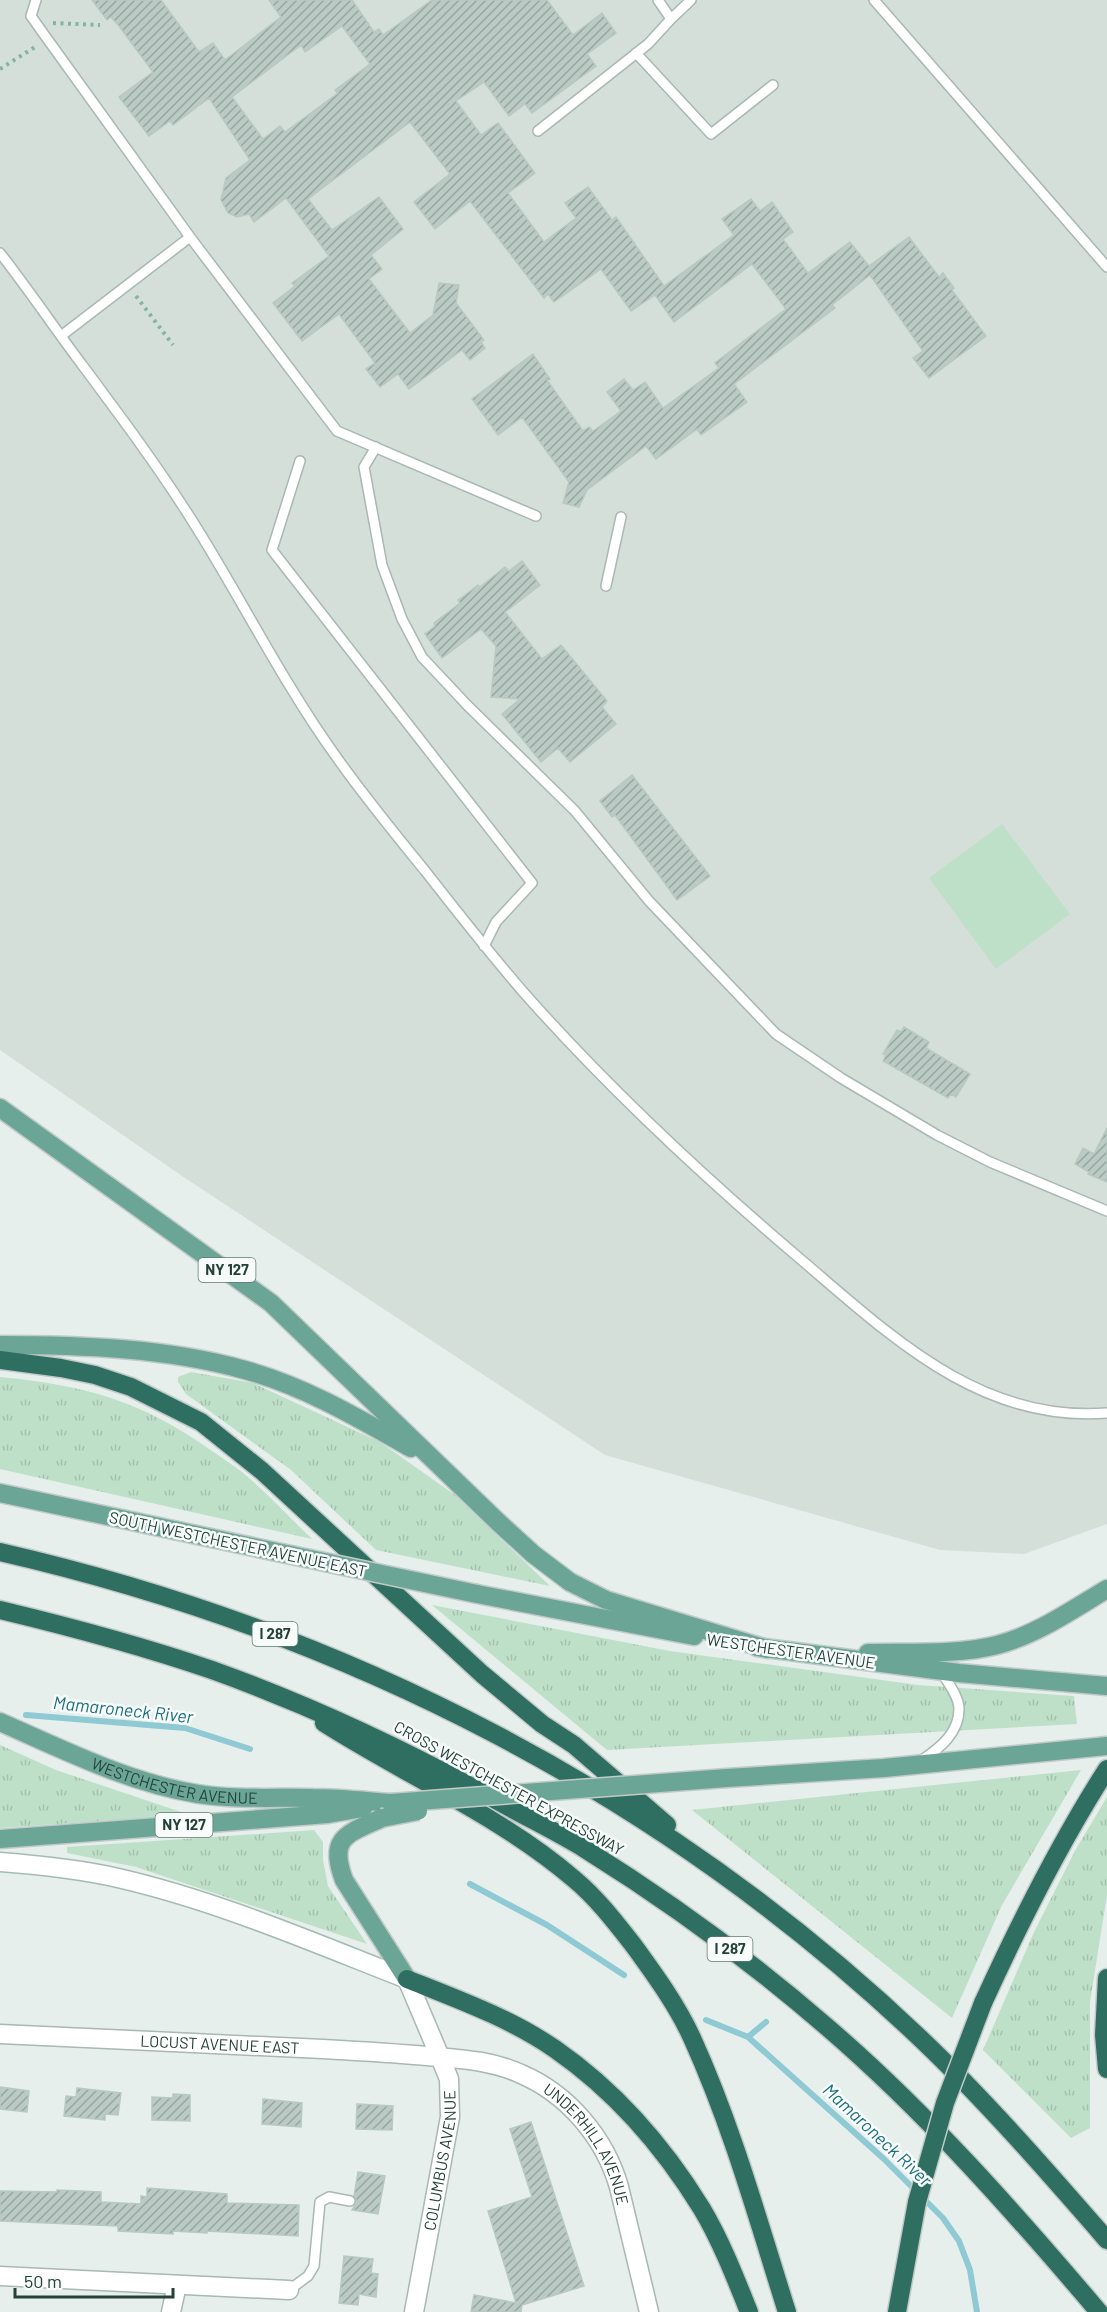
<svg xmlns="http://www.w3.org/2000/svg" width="1107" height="2312" font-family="Barlow,sans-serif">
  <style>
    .built { fill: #d4dfda }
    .grass { fill: url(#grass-tufts) }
    .green { fill: #bfe0c8 }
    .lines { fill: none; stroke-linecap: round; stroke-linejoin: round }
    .stream { stroke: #8ec9d4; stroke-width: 6 }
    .building { fill: url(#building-hatch); stroke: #b8c9c2; stroke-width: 1.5; fill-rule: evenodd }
    .service-casing { stroke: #a8b8b2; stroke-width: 12 }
    .minor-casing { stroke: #a8b8b2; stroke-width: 21 }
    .tertiary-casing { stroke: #a8b8b2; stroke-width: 21 }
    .secondary-casing { stroke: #a4bbb3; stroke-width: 21 }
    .primary-casing { stroke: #c2cac8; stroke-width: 21 }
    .motorway-casing { stroke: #c2cac8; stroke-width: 21 }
    .path { stroke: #86b3a5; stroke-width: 4; stroke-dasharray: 3 4.5; stroke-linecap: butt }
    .service { stroke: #fff; stroke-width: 9 }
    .minor { stroke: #fff; stroke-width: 18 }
    .tertiary { stroke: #fff; stroke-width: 18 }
    .secondary { stroke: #fff; stroke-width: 18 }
    .primary { stroke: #6aa596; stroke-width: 18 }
    .motorway { stroke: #2f6f62; stroke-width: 18 }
    .primary-bridge-casing { stroke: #c2cac8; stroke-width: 21; stroke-linecap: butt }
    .motorway-bridge-casing { stroke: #c2cac8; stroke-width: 21; stroke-linecap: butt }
    .primary-bridge { stroke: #6aa596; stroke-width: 18 }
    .motorway-bridge { stroke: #2f6f62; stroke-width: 18 }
    .labels { text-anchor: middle; stroke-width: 5; stroke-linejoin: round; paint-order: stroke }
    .shield { fill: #f7fbf9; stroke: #637a73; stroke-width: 1.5 }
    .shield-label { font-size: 15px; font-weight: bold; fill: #24423a }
    .street-label { font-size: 16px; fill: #24423a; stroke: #f7fbf9 }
    .water-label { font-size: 18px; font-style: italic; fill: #1c6f80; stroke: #f7fbf9 }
  </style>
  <defs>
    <pattern id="grass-tufts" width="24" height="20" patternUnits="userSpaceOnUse" patternTransform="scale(1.5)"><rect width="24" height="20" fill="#bfe0c8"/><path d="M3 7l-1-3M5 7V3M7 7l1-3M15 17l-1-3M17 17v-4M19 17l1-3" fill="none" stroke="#a4c1ad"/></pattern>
    <pattern id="building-hatch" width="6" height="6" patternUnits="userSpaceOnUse" patternTransform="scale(1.5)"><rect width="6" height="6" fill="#bbcac4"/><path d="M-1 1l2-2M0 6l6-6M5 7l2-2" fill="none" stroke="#98a6a0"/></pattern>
  </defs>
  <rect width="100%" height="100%" fill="#e6efeb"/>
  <!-- built -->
  <path class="built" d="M0,0H1107V1524L1024,1554L940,1550L605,1455L182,1176L0,1050Z"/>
  <!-- grass -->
  <path class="grass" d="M191,1372L253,1383L380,1442L455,1495L550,1586L376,1550L291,1470L186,1394L178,1382V1377Z
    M0,1377C85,1385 142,1401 212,1451C225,1460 238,1468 249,1478C271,1497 291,1519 312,1539L0,1469Z
    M432,1605L670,1651L918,1685L1074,1696L1077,1724L607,1750Z
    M0,1745L56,1770L190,1815L0,1828Z
    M1081,1770L1002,1905L952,2018L692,1810Z
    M1107,1797V1895L1090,2002V2128L1071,2138L983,2050L1034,1932L1076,1849Z
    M314,1830L323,1842V1860L328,1886L367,1944L136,1867L67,1853V1847Z"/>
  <!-- green -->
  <path class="green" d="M1002,824L1070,914L996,969L929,878Z"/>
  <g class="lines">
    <!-- stream -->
    <path class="stream" d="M26,1715L185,1728L250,1749
      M470,1884L547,1925L624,1975
      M706,2020L748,2037L884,2159L943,2218L959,2241L970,2270L977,2312
      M748,2037L766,2022"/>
  </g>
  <!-- building -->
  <path class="building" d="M92,0H161L199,52L213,43L225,60L281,17L269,0H352L374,32L379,29L383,35L432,0H547L573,35L602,13L616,33L587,54L596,66L532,113L525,104L509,116L484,82L456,101L481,135L498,123L535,173L508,193L544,242L576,218L565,203L588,187L612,220L616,217L664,286L734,235L722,219L751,199L760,211L772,202L793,232L783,239L808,273L850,242L869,266L909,237L939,277L943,273L954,288L952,290L986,336L929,378L913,358L923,351L870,275L832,305L835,308L734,384L747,402L701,435L697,429L656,459L646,446L587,490L579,507L563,503L569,482L522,417L498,435L472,399L533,354L550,379L547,380L583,431L589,427L593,431L621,411L607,392L624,379L633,390L645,382L663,408L719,368L715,363L786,309L752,264L674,322L655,295L631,311L601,269L554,302L548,294L544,298L470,201L435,229L414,202L450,174L410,122L308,199L332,230L379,197L403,229L371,255L382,269L369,279L410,333L433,315L439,283L459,285L456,303L484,340L481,342L485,348L470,360L462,350L409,389L398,374L380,387L366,369L375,363L339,314L302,341L273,303L295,286L292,283L329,256L286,198L254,222L249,214L237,217L228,213L221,200L226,178L250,160L209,98L173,125L170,121L149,136L119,97L153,72L119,26L111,17L107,20ZM342,26L370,64L335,90L338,93L285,132L280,126L263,139L232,97L301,45L305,52Z
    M522,561L540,585L505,612L542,659L561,645L607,701L602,707L616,724L570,762L558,748L541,762L502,714L520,699L491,697L496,646L481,629L442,658L425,634L435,626L434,623L460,603L458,600L465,595L478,585L480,587L505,567L509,571Z
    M632,775L710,876L677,900L615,815L612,817L600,801Z
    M904,1027L929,1042L926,1048L970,1074L956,1097L951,1094L948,1098L883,1061L886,1055L883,1054L897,1030L901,1032Z
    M1107,1128V1182L1088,1174L1089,1172L1075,1164L1083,1148L1094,1154Z
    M0,2087L29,2091L27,2112L0,2109Z
    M77,2088L121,2093L118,2115L105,2114V2120L64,2116L66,2096L76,2097Z
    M173,2094L190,2095V2121L152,2120V2097L173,2098Z
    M263,2099L302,2103L301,2127L262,2124Z
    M357,2104L393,2106L392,2130L356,2129Z
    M531,2122L584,2286L522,2305L521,2312H471L474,2295L516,2303L488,2211L532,2197L510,2129Z
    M358,2172L385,2176L378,2214L352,2210L357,2202L354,2196Z
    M147,2188L227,2194V2203L299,2205L298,2236L207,2231V2233L173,2231V2234L118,2231V2226L0,2221V2191L57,2192V2190L101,2192V2202L141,2204V2196L147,2197Z
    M344,2256L373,2259L371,2273L378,2274L376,2297L359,2294L358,2305L339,2303Z"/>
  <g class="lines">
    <!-- service casing -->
    <g class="service-casing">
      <path id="service" d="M36,0L31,16L43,33L190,237L337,431L536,516
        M874,0L1107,267
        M671,19L691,0
        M636,53L711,134L773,85
        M538,131L648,44L671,19L658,0
        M0,253C29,290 55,329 83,366C121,417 159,468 193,522C241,598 282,681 335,755C363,795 395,834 426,872C458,913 491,955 525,994C611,1091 707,1180 805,1263C893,1338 982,1423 1107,1413
        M61,336L190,237
        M376,447L364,467L382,565L402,619L422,657L467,705L575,811L649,901L776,1034L841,1078L937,1135L990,1162L1107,1211
        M300,461L272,550L532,883L496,922L484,946
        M606,586L621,517
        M922,1760C940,1748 959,1733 959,1709C959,1696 947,1682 941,1671
        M289,2290L308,2276L314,2266L320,2202L329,2197L350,2201"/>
    </g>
    <!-- minor casing -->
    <g class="minor-casing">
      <g id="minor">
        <path d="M0,2276L289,2290"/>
        <path d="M171,2312L177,2285"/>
        <path id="s1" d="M414,2312L450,2117L449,2079L440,2057"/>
      </g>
    </g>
    <!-- tertiary casing -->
    <g class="tertiary-casing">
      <g id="tertiary">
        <path d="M407,1979L440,2057"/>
        <path id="s2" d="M0,2034C108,2039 215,2044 323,2049C358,2051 393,2053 427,2056C459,2059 491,2060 521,2074C568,2094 605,2138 619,2187L649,2312"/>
      </g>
    </g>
    <!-- secondary casing -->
    <g class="secondary-casing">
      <path id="secondary" d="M0,1862C39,1865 79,1869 118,1878C218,1901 312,1942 407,1979"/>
    </g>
    <!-- primary casing -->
    <g class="primary-casing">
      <g id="primary">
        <path d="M0,1108L271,1303L498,1522L533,1554L570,1582L606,1600L767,1649"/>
        <path d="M0,1345C81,1345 167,1348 245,1370C304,1386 358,1418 411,1448"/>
        <path d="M0,1493L272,1551"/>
        <path d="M477,1594L694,1636"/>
        <path d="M757,1647L959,1673L1107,1686"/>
        <path d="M868,1653C907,1652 959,1655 997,1645C1036,1635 1072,1610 1107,1589"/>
        <path id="s3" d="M0,1722C64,1750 129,1783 198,1794C237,1800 275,1797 313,1798C339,1798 365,1801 391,1803"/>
        <path d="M727,1778L884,1768L1107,1746"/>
        <path d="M382,1818C347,1834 328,1837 344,1880L407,1979"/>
        <path d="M0,1839L328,1814L363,1808"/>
      </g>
    </g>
    <!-- motorway casing -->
    <g class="motorway-casing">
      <path id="motorway" d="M0,1360L61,1368L95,1375L131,1387L201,1422L262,1471L482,1674L542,1724L574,1745L667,1825
        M0,1552C345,1631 664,1794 921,2039C987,2102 1047,2171 1107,2240
        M0,1610C71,1627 142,1646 212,1670C315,1707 408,1751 503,1804C530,1819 559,1833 585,1849C670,1902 751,1961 827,2027C927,2113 1014,2212 1099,2312
        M324,1723C407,1776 499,1815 574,1879C597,1898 616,1923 634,1946C655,1975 677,2005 692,2038C732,2126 758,2220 787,2312
        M1107,1978L1104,2035L1107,2069
        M407,1979C457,1999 510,2018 555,2049C614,2090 664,2147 702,2209C721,2241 735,2277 749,2312
        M983,2003C1020,1922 1059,1844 1107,1769
        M897,2312L917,2202"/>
    </g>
    <!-- path -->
    <path class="path" d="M53,23L100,25
      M0,69L35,47
      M136,296L173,345"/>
    <!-- service -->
    <use href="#service" class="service"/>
    <!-- minor -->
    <use href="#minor" class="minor"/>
    <!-- tertiary -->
    <use href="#tertiary" class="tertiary"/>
    <!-- secondary -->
    <use href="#secondary" class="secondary"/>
    <!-- primary -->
    <use href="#primary" class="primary"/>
    <!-- motorway -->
    <use href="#motorway" class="motorway"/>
    <!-- primary-bridge casing -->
    <g class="primary-bridge-casing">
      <path id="primary-bridge" d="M272,1551L477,1594
        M391,1803L727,1778
        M382,1818L418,1811"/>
    </g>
    <!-- motorway-bridge casing -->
    <g class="motorway-bridge-casing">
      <path id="motorway-bridge" d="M917,2202L945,2103L983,2003"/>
    </g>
    <!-- primary-bridge -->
    <use href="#primary-bridge" class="primary-bridge"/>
    <!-- motorway-bridge -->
    <use href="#motorway-bridge" class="motorway-bridge"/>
  </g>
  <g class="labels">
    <!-- shield labels -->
    <g class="shield">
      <rect x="198.5" y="1258" width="57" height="24" rx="4.5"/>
      <rect x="252.5" y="1622" width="45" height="24" rx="4.5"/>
      <rect x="155.5" y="1813" width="57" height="24" rx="4.5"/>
      <rect x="707.5" y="1937" width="45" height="24" rx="4.5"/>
    </g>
    <g class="shield-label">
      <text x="227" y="1275">NY 127</text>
      <text x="275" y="1639">I 287</text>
      <text x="184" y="1830">NY 127</text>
      <text x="730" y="1954">I 287</text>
    </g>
    <!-- street labels -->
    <g class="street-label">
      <text transform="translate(238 1544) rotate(12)" y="6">SOUTH WESTCHESTER AVENUE EAST</text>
      <text transform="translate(791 1651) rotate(8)" y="6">WESTCHESTER AVENUE</text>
      <text dy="6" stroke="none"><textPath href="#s3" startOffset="186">WESTCHESTER AVENUE</textPath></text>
      <text transform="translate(509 1788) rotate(29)" y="6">CROSS WESTCHESTER EXPRESSWAY</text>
      <text dy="6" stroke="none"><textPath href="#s2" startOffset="220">LOCUST AVENUE EAST</textPath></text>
      <text dy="6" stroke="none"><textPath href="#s2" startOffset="624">UNDERHILL AVENUE</textPath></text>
      <text dy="6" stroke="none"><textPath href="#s1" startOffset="154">COLUMBUS AVENUE</textPath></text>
    </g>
    <!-- water labels -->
    <g class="water-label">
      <text transform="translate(123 1710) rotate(6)" y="6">Mamaroneck River</text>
      <text transform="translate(877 2135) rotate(43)" y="6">Mamaroneck River</text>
    </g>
  </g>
  <!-- scale -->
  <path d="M15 2288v9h158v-9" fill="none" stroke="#24423a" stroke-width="3"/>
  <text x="24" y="2288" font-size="18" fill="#24423a" stroke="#f7fbf9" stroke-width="4.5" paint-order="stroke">50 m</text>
</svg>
